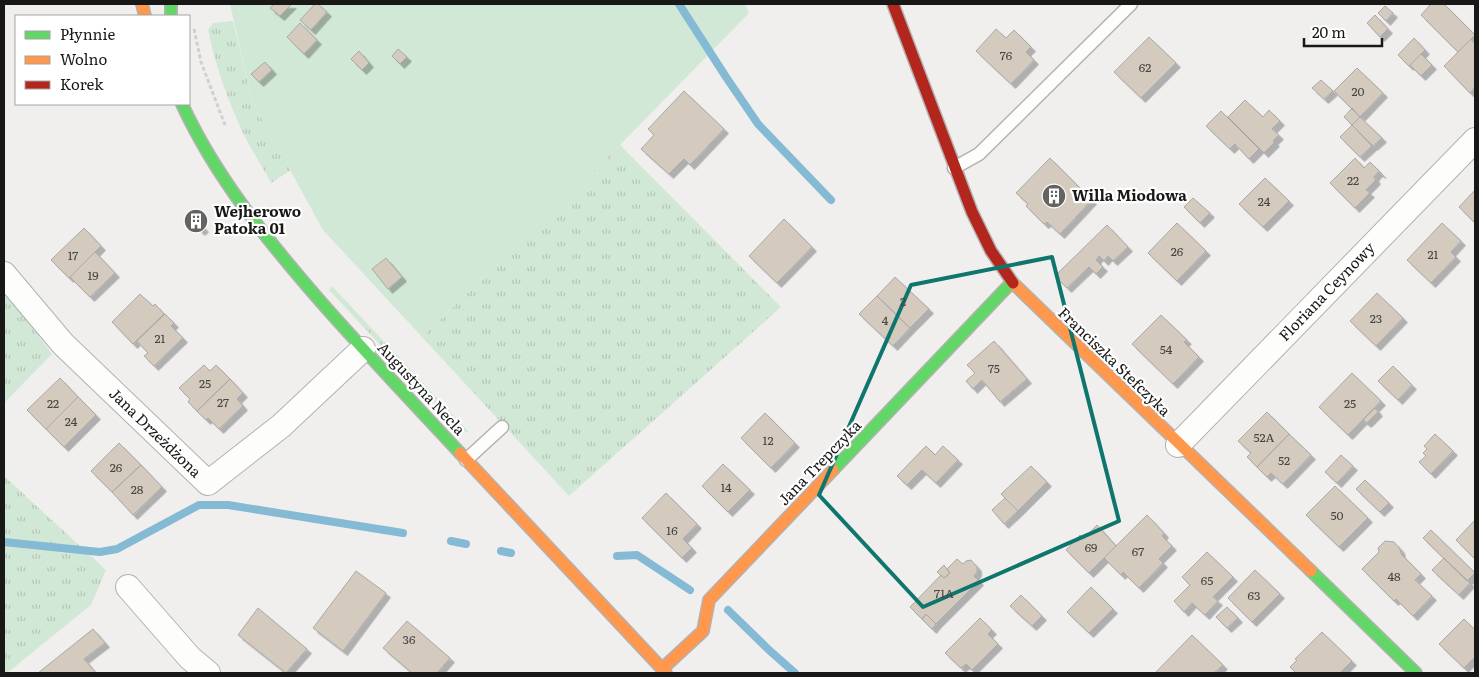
<svg xmlns="http://www.w3.org/2000/svg" width="1479" height="677" font-family="Literata,serif">
  <style>
    .grass { fill: url(#grass-tufts) }
    .garden { fill: #d2e8d6 }
    .lines { fill: none; stroke-linecap: round; stroke-linejoin: round }
    .stream { stroke: #85bad5; stroke-width: 8 }
    .building { fill: #d4cabe; stroke: #aaa9a8; filter: url(#shadow) }
    .lane-casing { stroke: #b3b2b1; stroke-width: 15 }
    .street-casing { stroke: #b3b2b1; stroke-width: 26 }
    .fast-casing { stroke: #b3b2b1; stroke-width: 14 }
    .slow-casing { stroke: #b3b2b1; stroke-width: 14 }
    .jam-casing { stroke: #b3b2b1; stroke-width: 14 }
    .path { stroke: #d0d0cf; stroke-width: 3; stroke-dasharray: 4 2.5; stroke-linecap: butt }
    .lane { stroke: #fdfdfc; stroke-width: 12 }
    .street { stroke: #fdfdfc; stroke-width: 24 }
    .fast { stroke: #63d668; stroke-width: 11 }
    .slow { stroke: #ff974d; stroke-width: 11 }
    .jam { stroke: #b3261e; stroke-width: 11 }
    .marked { fill: none; stroke: #0f766e; stroke-width: 4; stroke-linejoin: round }
    .labels { text-anchor: middle; stroke-width: 4.5; stroke-linejoin: round; paint-order: stroke }
    .number-label { font-size: 12px; fill: #474441 }
    .poi-label { font-size: 15px; font-weight: bold; fill: #181817; stroke: #fff; text-anchor: start }
    .street-label { font-size: 15px; fill: #181817; stroke: #fff }
  </style>
  <defs>
    <pattern id="grass-tufts" width="24" height="20" patternUnits="userSpaceOnUse" patternTransform="scale(1.25)"><rect width="24" height="20" fill="#d2e8d6"/><path d="M3 7l-1-3M5 7V3M7 7l1-3M15 17l-1-3M17 17v-4M19 17l1-3" fill="none" stroke="#b4c6b7"/></pattern>
    <filter id="shadow"><feDropShadow dx="4.5" dy="4.5" stdDeviation="0" flood-color="#0004"/></filter>
  </defs>
  <rect width="100%" height="100%" fill="#f0efee"/>
  <!-- grass -->
  <path class="grass" d="M233,21L252,101L291,170L271,183C263,168 254,154 246,139C229,104 216,68 208,30L213,23Z
    M620,145L781,307L569,496L422,337Z
    M332,286L469,432H466L456,426L329,290Z
    M4,289L52,354L4,403Z
    M4,476L106,570L91,605L7,673H4Z"/>
  <!-- garden -->
  <path class="garden" d="M230,4H745L749,13L620,145L422,337L323,230L252,101Z"/>
  <g class="lines">
    <!-- stream -->
    <path class="stream" d="M679,4L726,77L758,124L831,200
      M451,541L466,544
      M4,542L100,552L117,549L199,505H228L403,533
      M501,551L511,553
      M617,556L637,555L690,590
      M728,610L769,650L795,673"/>
  </g>
  <!-- building -->
  <path class="building" d="M274,4H292L280,16L270,8Z
    M315,4H318L327,12L311,30L300,20Z
    M1431,4H1444L1475,35L1458,52L1421,15Z
    M1385,6L1393,13L1386,21L1378,13Z
    M1375,15L1388,29L1380,37L1367,23Z
    M300,23L317,40L304,54L287,37Z
    M996,29L1006,38L1014,30L1031,47L1026,52L1034,60L1011,84L976,51Z
    M1149,37L1176,63L1141,98L1114,72Z
    M1414,38L1425,50L1409,66L1398,55Z
    M1471,39L1475,44V87L1470,93L1444,66Z
    M398,49L407,57L400,64L392,56Z
    M359,51L369,63L362,70L351,59Z
    M1421,54L1432,65L1421,76L1410,65Z
    M265,62L272,70L259,82L251,74Z
    M1357,68L1383,93L1360,117L1334,91Z
    M1321,80L1333,91L1324,99L1312,88Z
    M684,91L724,129L690,165L684,159L669,174L641,149L654,135L648,129Z
    M1245,100L1263,117L1269,110L1280,121L1272,129L1279,135L1273,141L1275,142L1264,153L1228,117Z
    M1352,108L1360,117L1352,125L1344,117Z
    M1221,111L1259,149L1249,159L1235,144L1230,149L1206,126Z
    M1360,117L1382,138L1373,146L1352,125Z
    M1352,125L1372,146L1360,157L1340,137Z
    M1050,158L1092,200L1060,234L1047,222L1044,224L1026,206L1028,204L1016,193Z
    M1355,158L1364,168L1370,162L1382,174L1378,172L1374,177L1376,180L1366,190L1370,193L1355,208L1330,183Z
    M1265,178L1289,201L1263,227L1239,204Z
    M1475,190V223L1459,207Z
    M1193,198L1210,213L1200,223L1184,207Z
    M192,212L204,228L200,231L188,215Z
    M784,219L812,247L777,283L749,256Z
    M1177,223L1206,251L1177,281L1148,253Z
    M1442,223L1461,241L1451,252L1456,257L1431,283L1407,260Z
    M1107,225L1128,247L1113,261L1108,256L1104,261L1099,256L1096,260L1103,267L1096,274L1089,267L1067,288L1055,276Z
    M84,228L101,246L69,278L51,260Z
    M95,252L115,273L90,297L70,277Z
    M386,258L402,277L388,289L372,269Z
    M895,277L929,309L910,328L877,296Z
    M1377,293L1403,318L1376,346L1350,321Z
    M140,294L153,306L155,304L164,314L133,344L112,322Z
    M877,296L910,328L893,346L859,314Z
    M165,314L174,323L171,326L183,338L154,366L144,356L148,353L137,341Z
    M1161,315L1187,340L1184,342L1199,357L1173,384L1132,344Z
    M994,341L1027,379L1000,402L982,380L973,389L966,381L975,373L967,365Z
    M204,365L210,371L216,365L230,379L197,411L188,402L190,399L179,388Z
    M1393,366L1412,385L1398,400L1378,381Z
    M1352,373L1381,401L1348,435L1319,407Z
    M60,378L78,397L46,429L27,410Z
    M230,379L243,393L237,399L243,406L219,429L208,418L206,420L197,411Z
    M78,397L96,415L64,447L46,429Z
    M1375,408L1378,412L1367,423L1363,420Z
    M1267,412L1289,434L1257,467L1247,457L1251,453L1238,441Z
    M765,413L795,443L771,468L741,438Z
    M1289,434L1311,455L1283,484L1271,473L1267,477L1257,467Z
    M1435,434L1453,451L1431,474L1419,462L1426,456L1423,453L1427,449L1424,446Z
    M119,443L141,465L112,492L91,471Z
    M926,446L935,455L943,446L958,460L936,483L922,470L907,485L897,476Z
    M1341,455L1353,466L1337,483L1325,472Z
    M723,464L750,490L728,512L702,486Z
    M141,465L162,487L133,515L112,492Z
    M1031,466L1047,482L1018,511L1001,494Z
    M1365,480L1389,503L1380,512L1356,489Z
    M1335,486L1368,518L1339,547L1306,515Z
    M666,493L697,524L683,539L692,548L682,558L642,518Z
    M1005,498L1018,511L1004,524L992,510Z
    M1147,515L1164,533L1162,536L1172,546L1159,559L1163,563L1139,588L1123,572L1121,575L1104,558Z
    M1475,520V559L1456,540Z
    M1097,525L1116,546L1089,573L1066,550L1080,535L1084,539Z
    M1431,530L1475,573L1467,581L1423,538Z
    M1385,541L1394,542L1400,549L1401,554L1421,574L1415,580L1432,596L1413,616L1396,599L1394,601L1362,569L1379,552L1378,548Z
    M1207,552L1233,577L1213,597L1218,601L1205,615L1192,603L1184,612L1174,601L1190,585L1182,577Z
    M1444,558L1470,583L1459,595L1432,570Z
    M957,559L963,564L966,561L971,560L977,567V572L974,576L979,581L936,624L926,614L922,619L910,607L941,575L944,578L950,573L947,569Z
    M944,565L950,573L944,578L937,572Z
    M1255,570L1280,594L1252,622L1228,598Z
    M356,571L386,593L343,651L313,628Z
    M1091,587L1113,609L1089,633L1067,612Z
    M1021,595L1042,616L1032,626L1010,606Z
    M1227,607L1238,618L1227,628L1216,617Z
    M258,608L307,649L286,673L238,635Z
    M926,614L936,624L932,629L922,619Z
    M980,618L992,630L988,634L998,644L972,670L966,664L961,668L945,653Z
    M1464,619L1475,630V657L1464,668L1439,644Z
    M407,621L450,658L437,673H412L383,648Z
    M93,629L105,643L84,659L95,672L93,673H38Z
    M1322,632L1352,661L1340,673H1296L1290,667L1297,660L1295,659Z
    M1192,635L1223,665L1214,673H1157L1156,672Z"/>
  <g class="lines">
    <!-- lane casing -->
    <g class="lane-casing">
      <path id="lane" d="M954,168L979,154L1131,4
        M466,460L502,427"/>
    </g>
    <!-- street casing -->
    <g class="street-casing">
      <path id="street" d="M4,274L63,344L208,483L281,426L363,349
        M1178,445L1475,140
        M128,587L190,658L208,673"/>
    </g>
    <!-- fast casing -->
    <g class="fast-casing">
      <path id="fast" d="M171,4V16
        M182,104C216,178 268,241 321,302C366,353 413,403 460,453
        M833,470L1012,282
        M1311,571L1416,673"/>
    </g>
    <!-- slow casing -->
    <g class="slow-casing">
      <path id="slow" d="M142,4L145,16
        M1013,283L1311,571
        M460,453L666,673
        M662,669L703,631L709,600L833,470"/>
    </g>
    <!-- jam casing -->
    <g class="jam-casing">
      <path id="jam" d="M893,4L972,212L991,251L1013,283"/>
    </g>
    <!-- path -->
    <path class="path" d="M194,29L201,62L225,125"/>
    <!-- lane -->
    <use href="#lane" class="lane"/>
    <!-- street -->
    <use href="#street" class="street"/>
    <!-- fast -->
    <use href="#fast" class="fast"/>
    <!-- slow -->
    <use href="#slow" class="slow"/>
    <!-- jam -->
    <use href="#jam" class="jam"/>
  </g>
  <!-- marked area -->
  <path class="marked" d="M1052,257L1119,521L923,607L819,495L911,285Z"/>
  <!-- icons -->
  <defs>
    <g id="building-disc" transform="scale(1.25)"><circle r="9.5" fill="#646362" stroke="#fff"/><path d="M-4-6H4V6H1V3H-1V6H-4ZM-2.5-4.3h1.7v1.8h-1.7ZM.8-4.3h1.7v1.8H.8ZM-2.5-1h1.7V.8h-1.7ZM.8-1h1.7V.8H.8Z" fill="#fff"/></g>
  </defs>
  <g fill-rule="evenodd">
    <use href="#building-disc" x="1054" y="196"/>
    <use href="#building-disc" x="196" y="221"/>
  </g>
  <g class="labels">
    <!-- number labels -->
    <g class="number-label">
      <text x="1006" y="60">76</text>
      <text x="1145" y="72">62</text>
      <text x="1358" y="96">20</text>
      <text x="1353" y="185">22</text>
      <text x="1264" y="206">24</text>
      <text x="1177" y="256">26</text>
      <text x="1433" y="259">21</text>
      <text x="73" y="260">17</text>
      <text x="93" y="280">19</text>
      <text x="903" y="306">2</text>
      <text x="1376" y="323">23</text>
      <text x="885" y="325">4</text>
      <text x="160" y="343">21</text>
      <text x="1166" y="354">54</text>
      <text x="994" y="373">75</text>
      <text x="205" y="388">25</text>
      <text x="223" y="407">27</text>
      <text x="53" y="408">22</text>
      <text x="1350" y="408">25</text>
      <text x="71" y="426">24</text>
      <text x="1264" y="442">52A</text>
      <text x="768" y="445">12</text>
      <text x="1284" y="465">52</text>
      <text x="116" y="472">26</text>
      <text x="726" y="492">14</text>
      <text x="137" y="494">28</text>
      <text x="1337" y="520">50</text>
      <text x="672" y="535">16</text>
      <text x="1091" y="552">69</text>
      <text x="1138" y="556">67</text>
      <text x="1394" y="581">48</text>
      <text x="1207" y="585">65</text>
      <text x="944" y="598">71A</text>
      <text x="1254" y="600">63</text>
      <text x="409" y="644">36</text>
    </g>
    <!-- poi labels -->
    <g class="poi-label">
      <text x="1072" y="201">Willa Miodowa</text>
      <text x="214" y="217">Wejherowo<tspan x="214" dy="17">Patoka 01</tspan></text>
    </g>
    <!-- street labels -->
    <g class="street-label">
      <text transform="translate(1327 292) rotate(-46)" y="5">Floriana Ceynowy</text>
      <text transform="translate(1114 362) rotate(44)" y="5">Franciszka Stefczyka</text>
      <text transform="translate(421 389) rotate(47)" y="5">Augustyna Necla</text>
      <text transform="translate(155 433) rotate(44)" y="5">Jana Drzeżdżona</text>
      <text transform="translate(820 463) rotate(-46)" y="5">Jana Trepczyka</text>
    </g>
  </g>
  <!-- border -->
  <rect width="1479" height="677" fill="none" stroke="#181817" stroke-width="10"/>
  <!-- legend -->
  <rect x="15" y="15" width="175" height="90" fill="#ffffff" stroke="#a3a3a2"/>
  <rect x="25" y="31" width="25" height="8" fill="#63d668" stroke="#a3a3a2"/>
  <text x="60" y="40" font-size="15" fill="#181817">Płynnie</text>
  <rect x="25" y="56" width="25" height="8" fill="#ff974d" stroke="#a3a3a2"/>
  <text x="60" y="65" font-size="15" fill="#181817">Wolno</text>
  <rect x="25" y="81" width="25" height="8" fill="#b3261e" stroke="#a3a3a2"/>
  <text x="60" y="90" font-size="15" fill="#181817">Korek</text>
  <!-- scale -->
  <path d="M1304 38v8h78v-8" fill="none" stroke="#181817" stroke-width="2.5"/>
  <text x="1312" y="38" font-size="15" fill="#181817" stroke="#ffffff" stroke-width="4" paint-order="stroke">20 m</text>
</svg>
